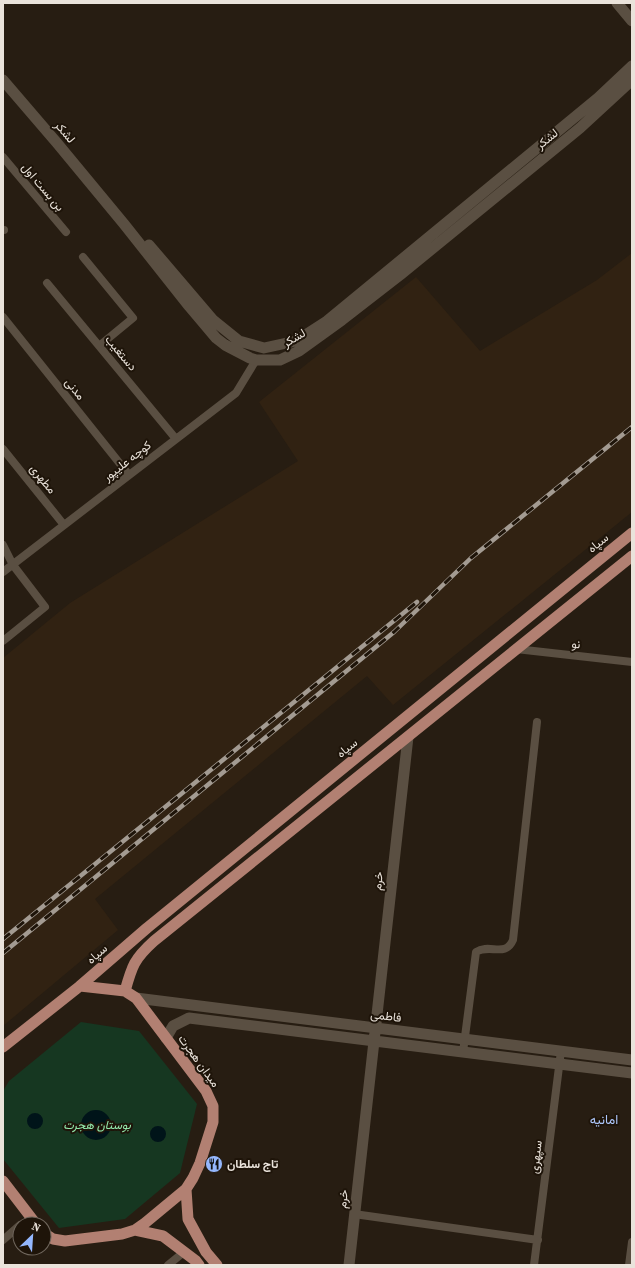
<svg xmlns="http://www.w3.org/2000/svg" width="635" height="1268" font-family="'Source Serif 4',Vazirmatn,serif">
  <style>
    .built { fill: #312212 }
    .green { fill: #163721 }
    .water { fill: #001419 }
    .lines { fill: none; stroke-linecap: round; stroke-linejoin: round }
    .minor { stroke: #5a4f42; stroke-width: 8 }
    .tertiary { stroke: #5a4f42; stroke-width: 11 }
    .secondary { stroke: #5a4f42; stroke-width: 11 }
    .primary { stroke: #b28072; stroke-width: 11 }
    .rail-casing { stroke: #a39b92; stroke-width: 4.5 }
    .rail { stroke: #1e1409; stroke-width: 3; stroke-dasharray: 9; stroke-linecap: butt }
    .labels { text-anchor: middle; stroke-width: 4; stroke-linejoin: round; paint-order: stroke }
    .street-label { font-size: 12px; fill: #eae3db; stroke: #1e1409 }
    .park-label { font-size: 12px; font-style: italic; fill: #93e9ac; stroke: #1e1409 }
    .poi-label { font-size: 12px; font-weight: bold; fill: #eae3db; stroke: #1e1409; text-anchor: start }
    .neighbourhood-label { font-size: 13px; fill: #aec8fd; stroke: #1e1409 }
  </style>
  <rect width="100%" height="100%" fill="#271d12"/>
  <!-- built -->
  <path class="built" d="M632,253V512L393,705L367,676L95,899L118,930L3,1026V658L70,603L298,461L259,402L416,277L480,351L597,280Z"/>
  <!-- green -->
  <path class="green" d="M81,1022L139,1031L197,1104L180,1173L125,1219L59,1228L3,1159V1091L9,1081Z"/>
  <!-- water -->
  <path class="water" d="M81 1125a15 15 0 1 1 30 0a15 15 0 1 1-30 0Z
    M27 1121a8 8 0 1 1 16 0a8 8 0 1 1-16 0Z
    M150 1134a8 8 0 1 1 16 0a8 8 0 1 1-16 0Z"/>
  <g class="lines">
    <!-- minor -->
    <path class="minor" d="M3,157L66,232
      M3,230H4
      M83,257L133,318L99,346
      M47,283L176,439
      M3,317L129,475
      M3,449L64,525
      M3,545L13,565L45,607L3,641
      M3,572L236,393L256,360
      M516,649L632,662
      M463,1052L476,952C490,943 505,958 513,940L537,722
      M354,1214L538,1240
      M3,1240L20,1225
      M168,1265L184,1252
      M534,1265L561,1051
      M629,1265L632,1242"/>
    <!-- tertiary -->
    <path class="tertiary" d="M617,3L632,21
      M136,998L632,1060
      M166,1038L173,1026L189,1018L632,1073
      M349,1265L408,737"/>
    <!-- secondary -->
    <path class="secondary" d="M3,80L57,143L124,224L189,306L216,338L225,345L250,358L256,360H280L299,351L342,320L400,275L580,128L632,80
      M149,245L213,320L239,341L264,348L296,341L327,321L598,98L632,66"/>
    <!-- primary -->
    <path class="primary" d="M80,986L147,928L632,533
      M125,991C132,966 134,959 154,941L632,556
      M3,1047L80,986L125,991L136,998L206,1091L213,1106V1122L200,1163L193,1178L186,1189L145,1223L135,1230L122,1234L65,1241L53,1239L44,1233
      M3,1181L36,1224
      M186,1189L188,1219L206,1252L217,1265
      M135,1230L163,1236L196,1261L199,1265"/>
    <!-- rail casing -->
    <g class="rail-casing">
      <path id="rail" d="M3,939L417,602
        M3,953L349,669L394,632L471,558L632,427"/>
    </g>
    <!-- rail -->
    <use href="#rail" class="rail"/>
  </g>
  <!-- icons -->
  <defs>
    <g id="restaurant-disc" transform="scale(0.9)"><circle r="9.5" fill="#94b7fd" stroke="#1e1409"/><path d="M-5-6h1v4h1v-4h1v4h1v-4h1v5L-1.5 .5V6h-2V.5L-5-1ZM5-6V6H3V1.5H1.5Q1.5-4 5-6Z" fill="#111"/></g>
  </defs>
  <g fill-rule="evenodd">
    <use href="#restaurant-disc" x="214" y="1164"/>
  </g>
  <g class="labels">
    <!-- street labels -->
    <g class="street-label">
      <text transform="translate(65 132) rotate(50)" y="4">لشکر</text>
      <text transform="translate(547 139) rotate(-39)" y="4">لشکر</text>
      <text transform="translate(43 187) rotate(50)" y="4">بن بست اول</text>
      <text transform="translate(294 338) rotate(-31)" y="4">لشکر</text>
      <text transform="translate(121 353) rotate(50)" y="4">دستغیب</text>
      <text transform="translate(75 389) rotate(52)" y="4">مدنی</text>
      <text transform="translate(127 461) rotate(-38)" y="4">کوچه علیپور</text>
      <text transform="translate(43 479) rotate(51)" y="4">مطهری</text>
      <text transform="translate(598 543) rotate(-39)" y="4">سپاه</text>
      <text transform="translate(576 644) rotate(7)" y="4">نو</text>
      <text transform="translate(347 748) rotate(-39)" y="4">سپاه</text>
      <text transform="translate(378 881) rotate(-84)" y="4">خرم</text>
      <text transform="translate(97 954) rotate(-41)" y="4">سپاه</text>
      <text transform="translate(386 1016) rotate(7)" y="4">فاطمی</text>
      <text transform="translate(199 1061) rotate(54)" y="4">میدان هجرت</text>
      <text transform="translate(536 1157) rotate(-83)" y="4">سپهری</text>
      <text transform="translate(343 1199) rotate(-84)" y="4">خرم</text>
    </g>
    <!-- park labels -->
    <g class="park-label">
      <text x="97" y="1129">بوستان هجرت</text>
    </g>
    <!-- poi labels -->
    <g class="poi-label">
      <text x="227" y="1168">تاج سلطان</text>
    </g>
    <!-- neighbourhood labels -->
    <g class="neighbourhood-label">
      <text x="604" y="1124">امانیه</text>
    </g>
  </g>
  <!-- border -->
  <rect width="635" height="1268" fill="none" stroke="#eae3db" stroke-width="8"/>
  <!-- north arrow -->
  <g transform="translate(32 1236) rotate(25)"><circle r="19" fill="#1e1409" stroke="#70675d"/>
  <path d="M0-3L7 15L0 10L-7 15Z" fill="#94b7fd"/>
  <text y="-6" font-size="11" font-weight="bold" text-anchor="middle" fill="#eae3db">N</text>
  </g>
</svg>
